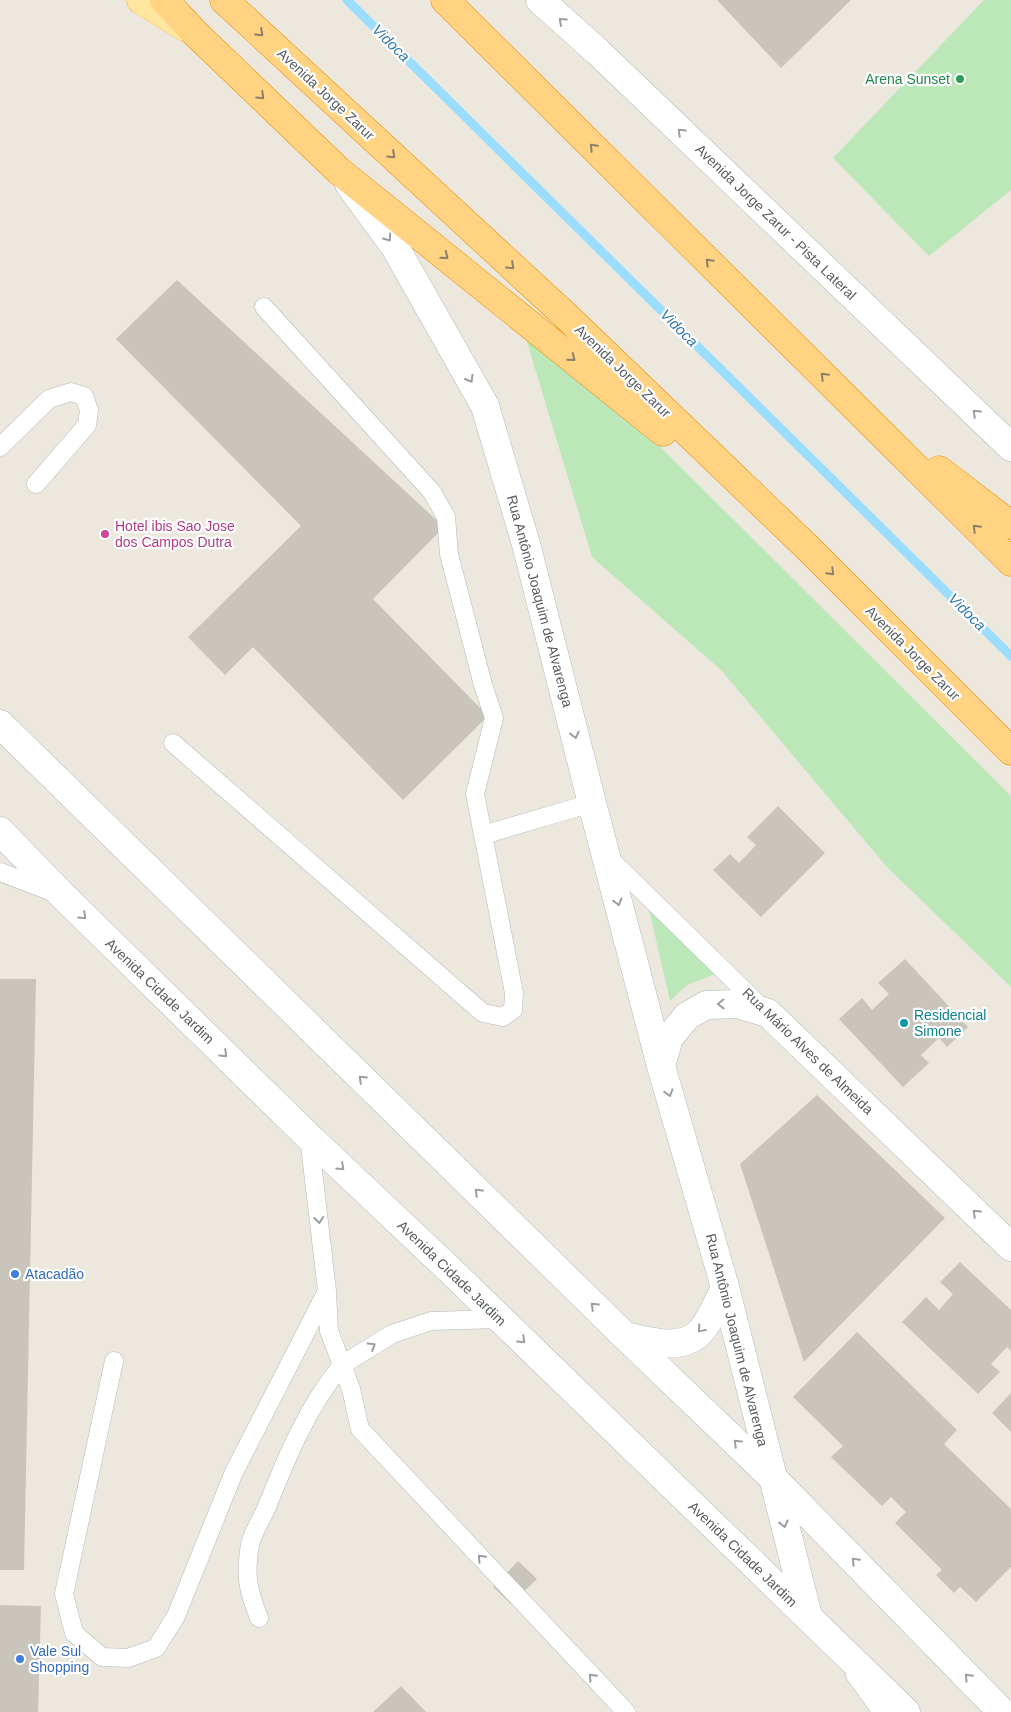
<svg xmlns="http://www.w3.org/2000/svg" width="1011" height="1712" font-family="Arial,sans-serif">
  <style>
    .green { fill: #bce7b8 }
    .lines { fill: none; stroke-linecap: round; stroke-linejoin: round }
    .stream { stroke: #9bddff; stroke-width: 9 }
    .building { fill: #c9c5bd }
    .service-casing { stroke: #b5b8bd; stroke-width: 19 }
    .minor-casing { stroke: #b5b8bd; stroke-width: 29 }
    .secondary-casing { stroke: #b2b7bd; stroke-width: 29 }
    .primary-casing { stroke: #fbb848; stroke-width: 29 }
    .motorway-casing { stroke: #ea8b00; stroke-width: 29 }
    .service { stroke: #fff; stroke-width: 18 }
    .minor { stroke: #fff; stroke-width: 28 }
    .secondary { stroke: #fff; stroke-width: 28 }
    .primary { stroke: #ffe7a0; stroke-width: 28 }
    .motorway { stroke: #ffd382; stroke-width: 28 }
    .oneway { stroke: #9b9ea0 }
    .oneway2 { stroke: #8a806b }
    .leisure-dot { fill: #2e9e5b; stroke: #fff; stroke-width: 2 }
    .hotel-dot { fill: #d1479c; stroke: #fff; stroke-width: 2 }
    .culture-dot { fill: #0f9aa8; stroke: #fff; stroke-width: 2 }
    .shop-dot { fill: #3f7fe0; stroke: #fff; stroke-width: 2 }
    .labels { text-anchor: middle; stroke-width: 4.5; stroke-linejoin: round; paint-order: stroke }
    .leisure-label { font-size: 14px; fill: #27864d; stroke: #fff; text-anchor: end }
    .street-label { font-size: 14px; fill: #585d61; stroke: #fff }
    .hotel-label { font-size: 14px; fill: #b23c85; stroke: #fff; text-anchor: start }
    .culture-label { font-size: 14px; fill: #0d838f; stroke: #fff; text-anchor: start }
    .shop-label { font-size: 14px; fill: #366cbe; stroke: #fff; text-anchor: start }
    .water-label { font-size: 15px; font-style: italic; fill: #317aae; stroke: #fff }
  </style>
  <rect width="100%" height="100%" fill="#ece8de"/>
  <!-- green -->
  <path class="green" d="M984,0H1011V190L929,256L833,158Z
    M515,302L1011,796V987L886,866L721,670L592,557Z
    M649,909L715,974L687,985L670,1001Z"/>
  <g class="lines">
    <!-- stream -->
    <path class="stream" d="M347,0L1011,656"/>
  </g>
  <!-- building -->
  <path class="building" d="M717,0H851L781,68Z
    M177,280L444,527L373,599L488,716L403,800L253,647L225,675L188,637L301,526L116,339Z
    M778,806L825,853L761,917L713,870L730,854L739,863L756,845L747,837Z
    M905,959L968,1027L947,1047L939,1038L921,1055L929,1063L903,1087L839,1019L862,998L872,1010L889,994L878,983Z
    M0,979H36L24,1570H0Z
    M817,1095L945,1218L804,1362L740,1164Z
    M960,1262L1011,1310V1351L1007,1347L991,1364L1000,1372L978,1394L902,1322L926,1297L939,1310L953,1294L940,1282Z
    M857,1332L957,1430L944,1444L1011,1509V1567L976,1602L960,1587L954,1593L936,1575L942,1570L895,1523L906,1512L891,1497L882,1506L831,1457L843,1446L793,1397Z
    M1011,1393V1432L992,1413Z
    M518,1561L537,1579L511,1604L493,1587Z
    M0,1605L41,1606L38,1712H0Z
    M401,1686L426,1712H373Z"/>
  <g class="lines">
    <!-- service casing -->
    <g class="service-casing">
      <path id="service" d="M0,447L49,399L71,392L84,396L89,410L87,425L36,484
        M173,743L483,1013L503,1017L513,1010L514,993L475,794L494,718L483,685L449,554L446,517L432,492L264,307
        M483,835L592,803
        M609,858L762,1008
        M0,872L53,892
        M500,1319L431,1321L392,1334L342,1365L351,1389L360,1429L626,1712
        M114,1361L64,1594L74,1633L102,1657L128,1658L156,1648L176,1616L234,1472L327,1291
        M259,1618C249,1592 245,1579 249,1551C250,1537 260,1522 266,1509C286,1459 307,1407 342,1365L329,1331L327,1291L309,1137
        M855,1675L882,1712"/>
    </g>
    <!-- minor casing -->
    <g class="minor-casing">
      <path id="minor" d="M349,184L395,247L485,406L526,544L592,803L661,1066L725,1287L808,1616
        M661,1066L669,1038L687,1016L706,1005L738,1004L768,1013L1011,1247
        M625,1336C647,1340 677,1351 697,1335C708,1326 719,1300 725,1287"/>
    </g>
    <!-- secondary casing -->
    <g class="secondary-casing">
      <path id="secondary" d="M540,0L598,52L1011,447
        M0,724L625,1336L772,1477L1002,1712
        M0,831L63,896L309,1137L451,1271L906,1712"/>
    </g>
    <!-- primary casing -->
    <g class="primary-casing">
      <path id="primary" d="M141,0L185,27"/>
    </g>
    <!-- motorway casing -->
    <g class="motorway-casing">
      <path id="motorway" d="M164,0L196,34L339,171L663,432
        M224,0L566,316L810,550L1011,751
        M445,0L1011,562
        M939,470L1011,525"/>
    </g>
    <!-- service -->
    <use href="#service" class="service"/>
    <!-- minor -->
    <use href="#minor" class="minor"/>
    <!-- secondary -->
    <use href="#secondary" class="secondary"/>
    <!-- primary -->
    <use href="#primary" class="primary"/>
    <!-- motorway -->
    <use href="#motorway" class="motorway"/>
  </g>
  <!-- one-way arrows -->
  <defs><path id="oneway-chevron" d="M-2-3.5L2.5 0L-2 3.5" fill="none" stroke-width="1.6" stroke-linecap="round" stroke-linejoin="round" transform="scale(1.25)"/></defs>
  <g class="oneway">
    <use href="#oneway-chevron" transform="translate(562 21) rotate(-138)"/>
    <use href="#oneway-chevron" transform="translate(681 132) rotate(-136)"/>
    <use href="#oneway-chevron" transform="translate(388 238) rotate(54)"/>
    <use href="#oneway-chevron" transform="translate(470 379) rotate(60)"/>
    <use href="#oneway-chevron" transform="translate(976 413) rotate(-136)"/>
    <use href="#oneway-chevron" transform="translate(575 735) rotate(76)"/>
    <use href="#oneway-chevron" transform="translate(618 902) rotate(75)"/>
    <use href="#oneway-chevron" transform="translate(83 916) rotate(44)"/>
    <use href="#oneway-chevron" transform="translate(721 1004) rotate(179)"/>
    <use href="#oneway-chevron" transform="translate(224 1054) rotate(44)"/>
    <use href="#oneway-chevron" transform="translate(362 1079) rotate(-136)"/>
    <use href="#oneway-chevron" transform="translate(669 1093) rotate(74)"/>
    <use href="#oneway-chevron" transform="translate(341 1167) rotate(43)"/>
    <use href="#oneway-chevron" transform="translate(478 1192) rotate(-136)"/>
    <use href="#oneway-chevron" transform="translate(976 1213) rotate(-136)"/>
    <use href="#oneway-chevron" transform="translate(319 1220) rotate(83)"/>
    <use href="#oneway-chevron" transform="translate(594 1306) rotate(-136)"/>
    <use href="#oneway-chevron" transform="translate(701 1329) rotate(130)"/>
    <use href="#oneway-chevron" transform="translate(522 1340) rotate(44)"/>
    <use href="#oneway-chevron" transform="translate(372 1346) rotate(-32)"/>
    <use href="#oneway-chevron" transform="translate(737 1443) rotate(-136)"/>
    <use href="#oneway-chevron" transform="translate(784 1524) rotate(76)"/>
    <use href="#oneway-chevron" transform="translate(481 1558) rotate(-133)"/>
    <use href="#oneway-chevron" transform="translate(855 1561) rotate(-134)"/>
    <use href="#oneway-chevron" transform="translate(592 1677) rotate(-133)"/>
    <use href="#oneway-chevron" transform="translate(968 1677) rotate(-134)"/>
  </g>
  <g class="oneway2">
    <use href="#oneway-chevron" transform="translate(260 33) rotate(43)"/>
    <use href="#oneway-chevron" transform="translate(261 96) rotate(44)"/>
    <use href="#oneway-chevron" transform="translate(593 147) rotate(-135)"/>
    <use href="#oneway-chevron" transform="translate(392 155) rotate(43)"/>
    <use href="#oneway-chevron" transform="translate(445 256) rotate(39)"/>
    <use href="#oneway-chevron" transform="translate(709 262) rotate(-135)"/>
    <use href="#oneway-chevron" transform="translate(511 266) rotate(43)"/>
    <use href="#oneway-chevron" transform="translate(572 358) rotate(39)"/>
    <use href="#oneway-chevron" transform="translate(824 376) rotate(-135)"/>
    <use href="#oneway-chevron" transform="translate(976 528) rotate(-135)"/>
    <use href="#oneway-chevron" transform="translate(831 572) rotate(45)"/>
  </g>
  <!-- markers -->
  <circle class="leisure-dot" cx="960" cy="79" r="5"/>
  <circle class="hotel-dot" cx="105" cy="534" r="5"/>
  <circle class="culture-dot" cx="904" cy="1023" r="5"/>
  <g class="shop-dot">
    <circle cx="15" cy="1274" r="5"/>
    <circle cx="20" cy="1659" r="5"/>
  </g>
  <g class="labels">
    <!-- leisure labels -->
    <g class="leisure-label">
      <text x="950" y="84">Arena Sunset</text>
    </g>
    <!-- street labels -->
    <g class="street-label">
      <text transform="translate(326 94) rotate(43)" y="5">Avenida Jorge Zarur</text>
      <text transform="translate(776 222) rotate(44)" y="5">Avenida Jorge Zarur - Pista Lateral</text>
      <text transform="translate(623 371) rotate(44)" y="5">Avenida Jorge Zarur</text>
      <text transform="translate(540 601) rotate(75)" y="5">Rua Antônio Joaquim de Alvarenga</text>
      <text transform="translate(913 653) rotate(45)" y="5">Avenida Jorge Zarur</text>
      <text transform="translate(160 991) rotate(44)" y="5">Avenida Cidade Jardim</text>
      <text transform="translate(808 1051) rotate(44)" y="5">Rua Mário Alves de Almeida</text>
      <text transform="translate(452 1273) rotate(44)" y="5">Avenida Cidade Jardim</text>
      <text transform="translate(737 1340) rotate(76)" y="5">Rua Antônio Joaquim de Alvarenga</text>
      <text transform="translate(743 1554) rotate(44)" y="5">Avenida Cidade Jardim</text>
    </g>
    <!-- hotel labels -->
    <g class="hotel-label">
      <text x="115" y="531">Hotel ibis Sao Jose<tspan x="115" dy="16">dos Campos Dutra</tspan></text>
    </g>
    <!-- culture labels -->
    <g class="culture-label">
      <text x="914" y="1020">Residencial<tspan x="914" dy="16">Simone</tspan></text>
    </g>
    <!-- shop labels -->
    <g class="shop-label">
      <text x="25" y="1279">Atacadão</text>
      <text x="30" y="1656">Vale Sul<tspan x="30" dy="16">Shopping</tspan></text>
    </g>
    <!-- water labels -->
    <g class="water-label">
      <text transform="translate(391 43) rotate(45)" y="5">Vidoca</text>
      <text transform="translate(679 328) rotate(45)" y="5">Vidoca</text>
      <text transform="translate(967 612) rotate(45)" y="5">Vidoca</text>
    </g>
  </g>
</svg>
